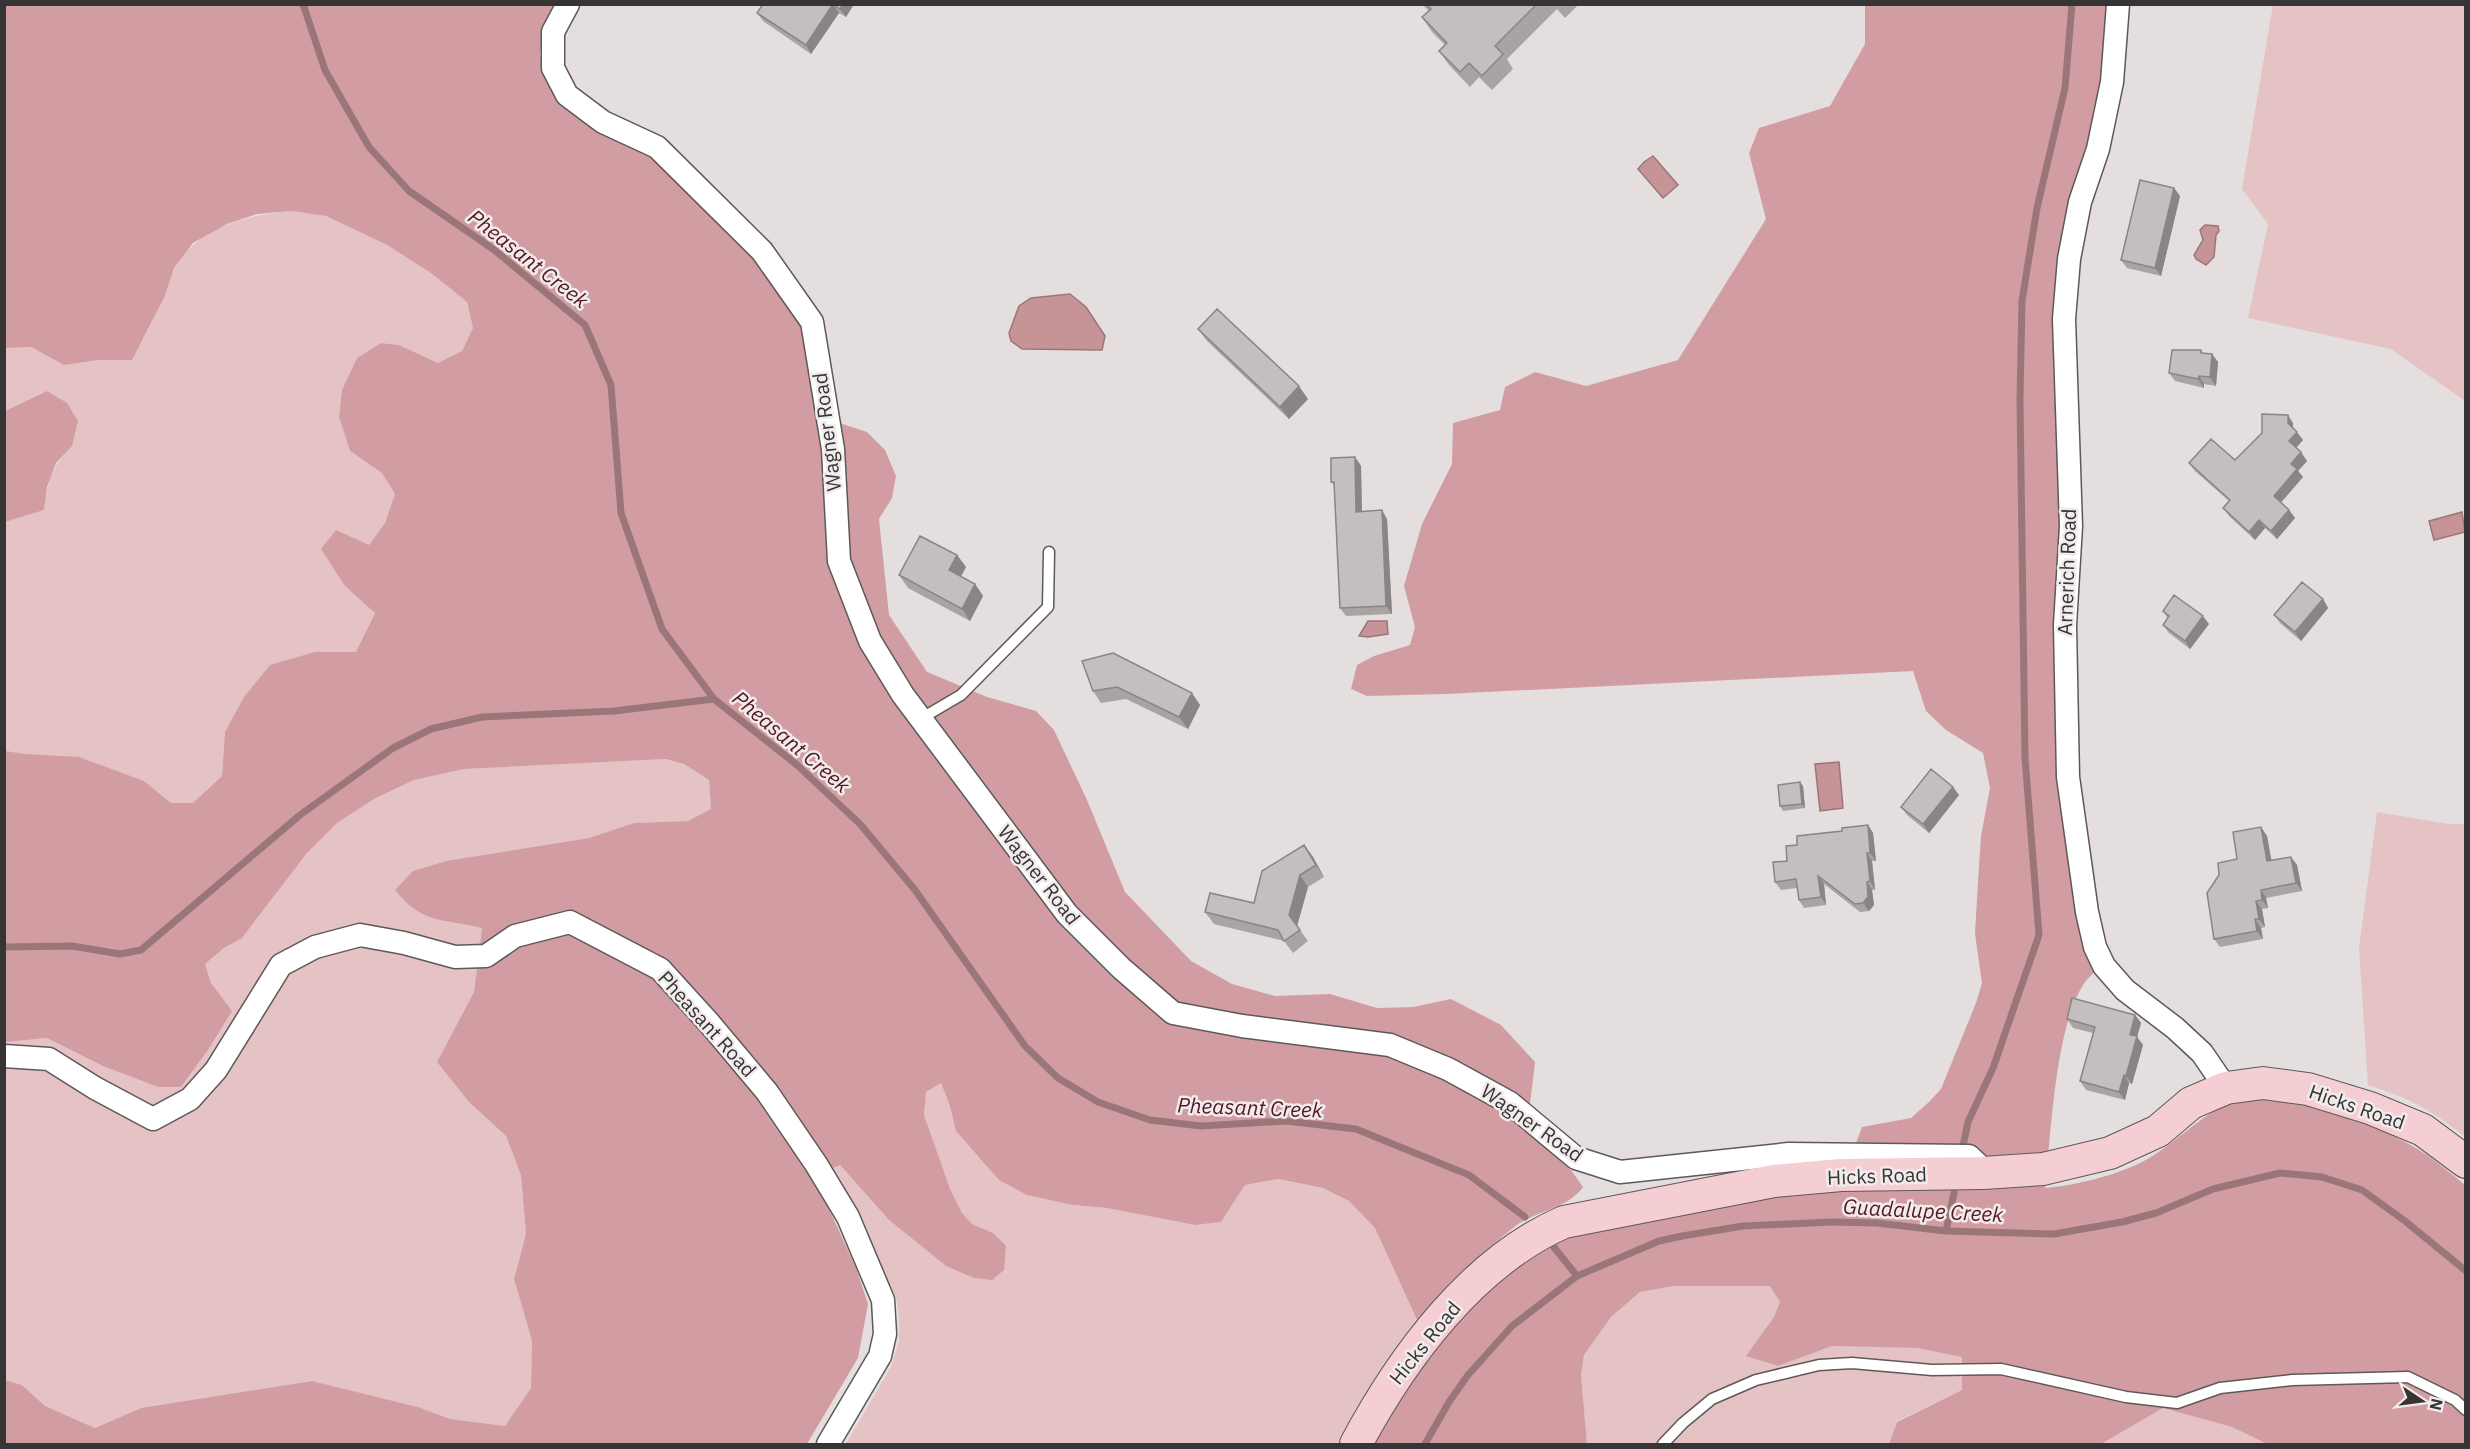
<svg xmlns="http://www.w3.org/2000/svg" width="2470" height="1449" font-family="'IBM Plex Sans',sans-serif">
  <style>
    .green { fill: #e5c2c4 }
    .forest { fill: #d19da2 }
    .water { fill: #c69397; stroke: #9b7679; stroke-width: 1.5 }
    .lines { fill: none; stroke-linecap: round; stroke-linejoin: round }
    .stream { stroke: #9b7679; stroke-width: 7 }
    .lane-casing { stroke: #5e5859; stroke-width: 13 }
    .street-casing { stroke: #5e5859; stroke-width: 25 }
    .secondary-casing { stroke: #5e5859; stroke-width: 34 }
    .lane { stroke: #fff; stroke-width: 10 }
    .street { stroke: #fff; stroke-width: 22 }
    .secondary { stroke: #f5ced4; stroke-width: 32 }
    .wall { fill: #a9a3a3 }
    .shaded-wall { fill: #898585 }
    .building { fill: #c4bebe; stroke: #898585; stroke-width: 1.5 }
    .labels { text-anchor: middle; stroke-width: 5; stroke-linejoin: round; paint-order: stroke }
    .street-label { font-size: 20px; fill: #363434; stroke: #f2ebec }
    .water-label { font-size: 21px; font-style: italic; fill: #551723; stroke: #f2ebec }
  </style>
  <rect width="100%" height="100%" fill="#e5dedf"/>
  <!-- green -->
  <path class="green" d="M2273,5H2465V401L2391,349L2248,318L2268,224L2242,189Z
    M292,211L326,216L387,245L431,273L467,302L473,328L462,351L438,363L399,345L381,343L357,358L342,390L339,417L350,451L382,473L395,494L385,523L369,545L345,586L375,612L357,652H315L225,732L222,776L193,803H171L144,781L5,751V522L44,510C47,481 52,467 72,446L47,391L5,411V348L31,347L64,365L99,360L132,359C143,339 155,318 164,297C168,287 170,276 175,267C200,226 247,215 292,211Z
    M666,759L684,764L709,780L711,809L688,821L634,823L589,838L446,861L413,871L457,922L482,927L474,992L437,1062L469,1102L506,1136L521,1175L526,1234L514,1279L532,1341L531,1388L505,1426L450,1419L418,1407L312,1381L141,1408L95,1428L45,1406L22,1385L5,1380L4,1042L47,1038L103,1066L158,1087H181L208,1050L231,1011L211,983L205,964L224,948L242,938L307,853L337,823L374,799L414,780L464,769Z
    M2377,812L2449,824H2465V1137C2430,1109 2411,1099 2368,1085L2359,948Z
    M941,1083L950,1106L1073,1205L1107,1208L1195,1225L1221,1222L1245,1185L1278,1179L1323,1188L1349,1201L1375,1228L1418,1322L1388,1360L1339,1444H846L891,1367L899,1341V1318L897,1301L887,1279L832,1168L840,1165L889,1220L946,1266L993,1233L972,1224L962,1213L950,1190L924,1115L926,1092Z
    M1674,1286H1770L1781,1302L1774,1317L1747,1356L1778,1366L1832,1346L1917,1348L1963,1357L1962,1390L1897,1421L1889,1444H1587L1581,1375L1584,1355L1611,1317L1640,1292Z
    M2163,1408L2232,1427L2267,1444H2101Z"/>
  <!-- forest -->
  <path class="forest" d="M5,5H557L543,31L540,55L544,72L599,131L648,155L755,258L804,324L818,416L867,432L885,450L896,476L892,498L879,519L889,615L927,672L987,697L1036,711L1054,730L1087,800L1125,892L1191,961L1232,984L1275,996L1330,994L1377,1008L1413,1007L1451,999L1501,1025L1535,1062L1527,1129L1571,1170L1583,1187C1569,1208 1536,1211 1517,1225C1480,1253 1449,1288 1418,1322L1375,1228L1349,1201L1323,1188L1278,1179L1245,1185L1221,1222L1195,1225L1107,1208L1073,1205L1027,1195L999,1180L956,1131L950,1106L941,1083L926,1092L924,1115L950,1189L962,1213L972,1224L993,1233L1006,1246L1004,1270L992,1280L974,1278L946,1266L889,1220L840,1165L814,1176L856,1268L868,1304L858,1358L807,1444H5V1380L22,1385L45,1406L95,1428L141,1408L312,1381L418,1407L450,1419L505,1426L531,1388L532,1341L514,1279L526,1234L521,1175L506,1136L469,1102L437,1062L474,992L482,928C442,918 423,925 395,890L413,871L446,861L589,838L634,823L688,821L711,809L709,780L684,764L666,759L464,769L414,780L374,799L337,823L307,853L242,938L224,948L205,964L211,983L232,1011L208,1050L181,1087H158L103,1066L47,1038L5,1042V751L25,754L79,757L144,781L171,803H193L222,776L225,732L244,697L270,665L315,652H356L375,613L345,586L321,549L336,530L369,545L385,523L395,494L382,473L350,451L339,417L342,390L357,358L381,343L399,345L438,363L462,351L473,328L467,302L431,273L387,245L326,216L292,211L257,214L227,224L193,243L174,268L164,298L132,360H99L64,365L31,347L5,348Z
    M1865,5H2118L2069,259L2068,777L2104,966C2098,970 2090,975 2086,981C2055,1022 2051,1136 2045,1188C2073,1186 2117,1175 2142,1162C2172,1147 2195,1119 2226,1105C2273,1084 2372,1122 2414,1147C2432,1157 2449,1172 2465,1185V1444H2267L2232,1427L2163,1408L2101,1444H1889L1897,1422L1962,1390V1357L1917,1348L1832,1346L1778,1366L1746,1356L1774,1317L1780,1302L1770,1286H1674L1640,1292L1611,1317L1584,1355L1581,1375L1587,1444H1366L1458,1315L1542,1243L1705,1204L1838,1191L1862,1127L1911,1118L1929,1102L1941,1089L1976,1003L1982,983L1975,934L1978,881L1981,836L1990,788L1983,753L1946,730L1926,711L1913,671L1446,694L1367,696L1351,689L1357,665L1374,656L1410,645L1415,627L1404,586L1422,524L1452,464L1453,423L1500,410L1505,387L1535,372L1586,386L1678,360L1766,219L1749,153L1759,128L1830,106L1865,44Z
    M47,391L67,403L78,421L72,446L56,463L47,487L44,510L5,522V411Z"/>
  <!-- water -->
  <path class="water" d="M1653,156L1678,185L1663,198L1638,169L1644,162Z
    M2205,225L2218,226L2219,231L2216,235L2214,257L2206,265L2196,259L2194,255L2203,240L2200,230Z
    M1070,294L1086,307L1105,336L1102,350L1022,349L1011,341L1009,333L1019,306L1031,298Z
    M2462,512L2465,532L2434,540L2429,521Z
    M1368,621H1387L1388,634L1368,637L1359,636Z
    M1839,762L1843,808L1820,811L1815,764Z"/>
  <g class="lines">
    <!-- stream -->
    <path class="stream" d="M303,4L325,70L369,147L409,191L493,249L585,325L611,385L621,513L662,629L714,699L797,765L860,824L915,890L1025,1046L1058,1078L1098,1102L1150,1120L1201,1126L1286,1121L1356,1129L1469,1175L1525,1217
      M4,947L72,946L120,954L141,950L300,815L393,748L431,729L482,717L614,711L714,699
      M1962,1151L1968,1122L1993,1068L2039,935L2025,758L2020,400L2022,301L2037,208L2065,88L2072,4
      M1946,1231L1954,1193
      M1549,1241L1577,1276
      M1425,1444L1449,1402L1468,1375L1512,1326L1577,1276L1659,1241L1682,1236L1743,1226L1832,1222L1877,1223L1946,1231L2054,1234L2122,1222L2156,1213L2213,1189L2280,1173L2322,1177L2362,1190L2405,1221L2466,1271"/>
    <!-- lane casing -->
    <g class="lane-casing">
      <path id="lane" d="M922,718L961,695L1048,607L1049,552
        M1663,1444L1683,1423L1712,1399L1756,1380L1819,1365L1852,1363L1932,1370L2001,1369L2126,1397L2177,1403L2220,1388L2292,1380L2408,1377L2455,1400L2466,1410"/>
    </g>
    <!-- street casing -->
    <g class="street-casing">
      <path id="street" d="M568,4L553,32V68L567,95L603,122L657,147L762,251L812,322L833,449L839,561L870,641L903,695L1067,914L1121,968L1173,1013L1242,1026L1390,1045L1448,1069L1510,1103L1576,1158L1620,1172L1789,1154L1969,1156L1987,1173
        M2118,4L2112,82L2098,149L2080,202L2069,259L2064,319L2071,526L2065,625L2068,777L2087,912L2095,947L2104,966L2125,990L2175,1028L2202,1053L2226,1088
        M4,1056L49,1059L95,1088L153,1119L190,1099L216,1070L281,965L315,947L360,935L404,943L455,957L486,956L515,936L570,922L660,969L710,1024L767,1092L816,1164L848,1217L883,1300L885,1334L880,1356L828,1444"/>
    </g>
    <!-- secondary casing -->
    <g class="secondary-casing">
      <path id="secondary" d="M1356,1444C1402,1358 1472,1262 1564,1222L1774,1181L1841,1175L1983,1173L2043,1169L2110,1153L2158,1131L2191,1103L2226,1088L2263,1083L2308,1089L2370,1108L2423,1130L2466,1162"/>
    </g>
    <!-- lane -->
    <use href="#lane" class="lane"/>
    <!-- street -->
    <use href="#street" class="street"/>
    <!-- secondary -->
    <use href="#secondary" class="secondary"/>
  </g>
  <!-- wall -->
  <path class="wall" d="M763,4H854L846,17L839,13L811,54L763,21L757,13Z
    M1422,4H1579L1565,18L1557,9L1507,59L1513,69L1492,90L1479,77L1470,87L1449,65L1439,51L1445,45L1432,32L1422,17L1429,11Z
    M2174,188L2180,196L2161,276L2127,268L2121,260Z
    M1198,329L1308,399L1289,419L1207,341Z
    M2201,350L2203,353L2212,354L2218,362L2216,386L2204,384V388L2175,381L2169,373Z
    M2293,423V429L2303,440L2296,448L2307,461L2298,471L2303,477L2281,503L2289,510L2295,518L2277,539L2265,528L2255,540L2229,516L2223,508L2229,501L2195,471L2189,463L2235,460Z
    M1355,457L1361,466L1362,511L1387,519L1392,614L1346,616L1340,608L1335,486L1331,482Z
    M957,555L966,567L961,576L975,584L983,596L970,621L908,588L899,575Z
    M2323,599L2328,608L2301,641L2280,623L2274,615Z
    M2163,611L2209,624L2190,649L2169,633L2163,625L2168,619Z
    M1082,661L1200,705L1188,729L1126,699L1101,703L1093,691Z
    M1803,786L1805,808L1783,811L1780,806Z
    M1959,795L1929,833L1907,815L1901,807Z
    M1868,825L1873,833L1876,861H1872L1875,890H1872L1874,905L1869,911L1860,912L1824,884L1826,905L1804,908L1799,900L1797,888L1781,890L1775,882L1797,845Z
    M2267,836L2271,860L2291,857L2297,865L2302,891L2266,898L2268,908L2262,909L2265,927L2261,928L2263,939L2220,947L2214,939Z
    M1304,845L1313,857L1324,877L1308,887L1297,926L1308,941L1293,953L1284,941L1214,924L1205,912L1254,903Z
    M2135,1015L2141,1023L2137,1037L2143,1045L2132,1084L2129,1083L2125,1100L2086,1090L2080,1081L2093,1033L2073,1028L2067,1019Z"/>
  <!-- shaded-wall -->
  <path class="shaded-wall" d="M833,4L839,13L811,54L806,45Z
    M843,4H854L846,17L840,9Z
    M2174,188L2180,196L2161,276L2155,268Z
    M2212,354L2218,362L2216,386L2210,377Z
    M2199,376L2204,384V388L2198,379Z
    M1299,386L1308,399L1289,419L1280,407Z
    M2288,415L2293,423V431L2288,423Z
    M2297,432L2303,440L2295,449L2289,441Z
    M2301,452L2307,461L2298,471L2303,477L2279,504L2274,496L2291,464Z
    M1355,457L1361,466L1362,520L1356,512Z
    M1382,510L1387,519L1392,614L1386,606Z
    M2289,510L2295,518L2277,539L2271,531Z
    M2259,520L2265,528L2255,540L2249,532Z
    M957,555L966,567L958,582L949,570Z
    M975,584L983,596L970,621L962,609Z
    M2323,599L2328,608L2301,641L2295,632Z
    M2203,616L2209,624L2190,649L2185,641Z
    M1192,693L1200,705L1188,729L1179,717Z
    M1800,782L1803,786L1805,808L1802,804Z
    M1953,787L1959,795L1929,833L1923,824Z
    M1868,825L1873,833L1876,861L1870,853Z
    M2261,827L2267,836L2273,869L2267,861Z
    M1304,845L1313,857L1324,877L1316,865Z
    M1867,853L1872,861L1875,890L1870,881Z
    M2291,857L2297,865L2302,891L2296,883Z
    M1300,875L1308,887L1297,926L1289,915Z
    M1818,876L1824,884L1826,905L1821,897Z
    M1867,882L1872,890L1874,905L1869,911L1863,903Z
    M2261,890L2266,898L2268,908L2262,900Z
    M2256,901L2262,909L2265,927L2259,919Z
    M2255,919L2261,928L2263,939L2257,931Z
    M2135,1015L2141,1023L2137,1037L2143,1045L2132,1084L2126,1076L2130,1035Z
    M2124,1075L2129,1083L2125,1100L2119,1092Z"/>
  <!-- building -->
  <path class="building" d="M763,4H833L806,45L757,13Z
    M833,4H843L840,9Z
    M1426,4H1537L1495,46L1503,54L1482,76L1469,63L1460,72L1439,51L1447,43L1422,17L1431,9Z
    M2140,180L2174,188L2155,268L2121,260Z
    M1217,309L1299,386L1280,407L1198,329Z
    M2172,350H2201V353L2212,354L2210,377L2199,376L2198,379L2169,373Z
    M2262,414L2288,415V423L2297,432L2289,441L2301,452L2291,464L2297,469L2274,496L2289,510L2271,531L2259,520L2249,532L2223,508L2230,500L2189,463L2211,439L2235,460L2262,433Z
    M1355,457L1356,512L1382,510L1386,606L1340,608L1334,482H1331V458Z
    M920,536L957,555L949,570L975,584L962,609L899,575Z
    M2302,582L2323,599L2295,632L2274,615Z
    M2174,595L2203,616L2185,641L2163,625L2169,616L2163,611Z
    M1113,653L1192,693L1179,717L1117,687L1093,691L1082,661Z
    M1931,769L1953,787L1923,824L1901,807Z
    M1800,782L1802,804L1780,806L1778,785Z
    M1868,825L1870,853H1867L1870,881L1867,882L1868,897L1863,903L1855,904L1818,876L1821,897L1799,900L1796,879L1775,882L1773,862L1787,861L1786,846L1797,845V836L1842,831V828Z
    M2261,827L2267,861L2291,857L2296,883L2261,890L2262,900L2256,901L2259,919H2255L2257,931L2214,939L2207,893L2219,875L2218,863L2237,859L2233,832Z
    M1304,845L1316,865L1300,875L1289,915L1300,930L1284,941L1278,930L1205,912L1210,893L1254,903L1262,871Z
    M2072,998L2135,1015L2130,1035L2137,1036L2126,1076L2124,1075L2119,1092L2080,1081L2095,1027L2067,1019Z"/>
  <g class="labels">
    <!-- street labels -->
    <g class="street-label">
      <text transform="translate(827 432) rotate(-97)" y="7">Wagner Road</text>
      <text transform="translate(2067 572) rotate(-88)" y="7">Arnerich Road</text>
      <text transform="translate(1039 875) rotate(52)" y="7">Wagner Road</text>
      <text transform="translate(707 1024) rotate(48)" y="7">Pheasant Road</text>
      <text transform="translate(2357 1107) rotate(19)" y="7">Hicks Road</text>
      <text transform="translate(1532 1123) rotate(35)" y="7">Wagner Road</text>
      <text transform="translate(1877 1176) rotate(-2)" y="7">Hicks Road</text>
      <text transform="translate(1425 1343) rotate(-51)" y="7">Hicks Road</text>
    </g>
    <!-- water labels -->
    <g class="water-label">
      <text transform="translate(528 259) rotate(38)" y="7">Pheasant Creek</text>
      <text transform="translate(791 742) rotate(40)" y="7">Pheasant Creek</text>
      <text transform="translate(1250 1108) rotate(2)" y="7">Pheasant Creek</text>
      <text transform="translate(1923 1211) rotate(3)" y="7">Guadalupe Creek</text>
    </g>
  </g>
  <!-- border -->
  <rect width="2470" height="1449" fill="none" stroke="#363434" stroke-width="12"/>
  <!-- north arrow -->
  <g transform="translate(2422 1401) rotate(103)" stroke="#f2ebec" stroke-width="4.5" paint-order="stroke">
  <path d="M0-4.5L10 22L0 15L-10 22Z" fill="#363434"/>
  <text y="-9" font-size="16" font-weight="bold" text-anchor="middle" fill="#363434">N</text>
  </g>
</svg>
